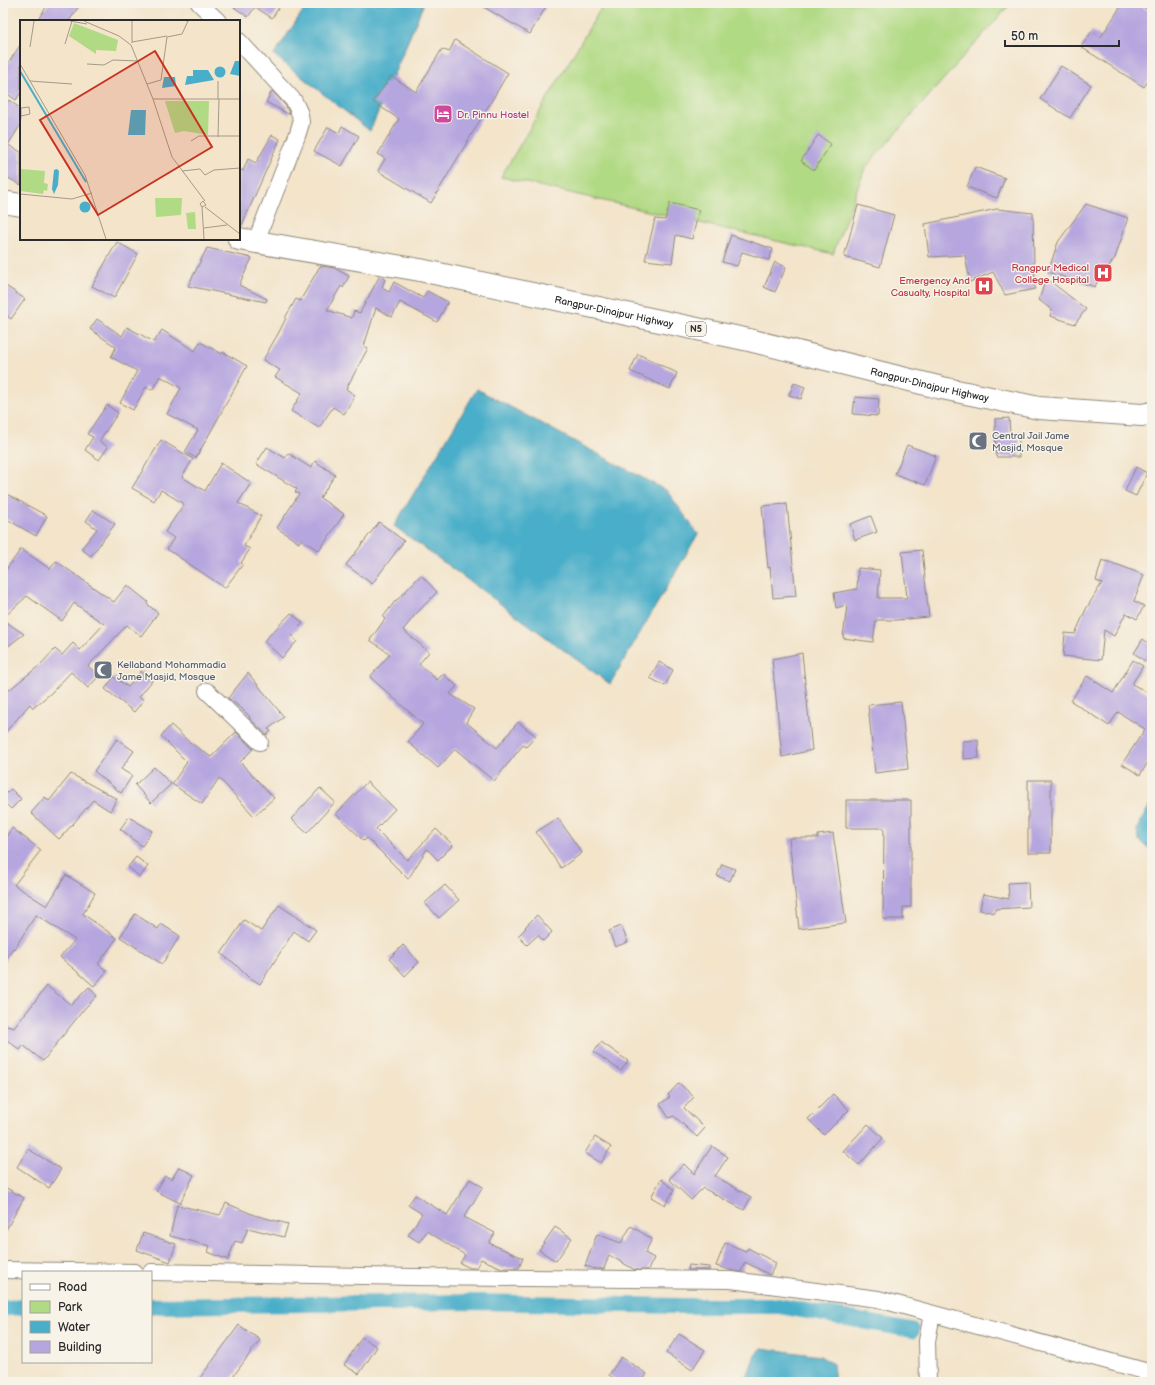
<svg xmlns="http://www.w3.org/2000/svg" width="1155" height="1385" font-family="'Balsamiq Sans',sans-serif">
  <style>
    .green { fill: #b1da84; stroke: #6e8258 }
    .water { fill: #49aec9; stroke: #3a6c7a }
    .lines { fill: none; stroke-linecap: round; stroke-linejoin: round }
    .canal { stroke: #49aec9; stroke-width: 16 }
    .building { fill: #b6a6df }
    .street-casing { stroke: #8f887a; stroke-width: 18 }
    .highway-casing { stroke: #8f887a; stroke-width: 24 }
    .street { stroke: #fff; stroke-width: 16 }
    .highway { stroke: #fff; stroke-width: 22 }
    .labels { text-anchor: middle; stroke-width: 3; stroke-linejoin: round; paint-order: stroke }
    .shield { fill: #f7f3e8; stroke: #686764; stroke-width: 1 }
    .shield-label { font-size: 9px; font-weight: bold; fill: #2b2b2b }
    .hotel-label { font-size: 10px; fill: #b23c85; stroke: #f7f3e8; text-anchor: start }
    .health-label { font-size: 10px; fill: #be3a42; stroke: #f7f3e8; text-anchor: end }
    .street-label { font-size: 10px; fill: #2b2b2b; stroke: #f7f3e8 }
    .worship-label { font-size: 10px; fill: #5b616d; stroke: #f7f3e8; text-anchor: start }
    .inset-river { fill: none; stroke: #49aec9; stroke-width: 2 }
    .inset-road { fill: none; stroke: #a39a8a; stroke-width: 1 }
    .view { fill: #c8321e; fill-opacity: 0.15; stroke: #c8321e; stroke-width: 2 }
    .inset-edge { fill: none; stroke: #2b2b2b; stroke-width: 2 }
  </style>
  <rect width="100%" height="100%" fill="#f7f3e8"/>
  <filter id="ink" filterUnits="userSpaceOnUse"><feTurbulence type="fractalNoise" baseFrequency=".025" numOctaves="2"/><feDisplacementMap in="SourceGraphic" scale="8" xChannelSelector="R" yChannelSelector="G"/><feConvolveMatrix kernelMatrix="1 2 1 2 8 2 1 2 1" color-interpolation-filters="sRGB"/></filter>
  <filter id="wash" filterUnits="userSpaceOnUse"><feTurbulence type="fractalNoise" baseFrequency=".012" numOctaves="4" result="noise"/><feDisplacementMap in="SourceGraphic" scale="16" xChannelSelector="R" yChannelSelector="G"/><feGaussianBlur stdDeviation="0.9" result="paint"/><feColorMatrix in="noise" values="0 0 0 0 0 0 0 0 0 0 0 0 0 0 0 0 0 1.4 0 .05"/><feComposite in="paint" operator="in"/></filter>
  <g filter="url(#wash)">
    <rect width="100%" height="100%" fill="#f3e4ca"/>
    <!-- green -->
    <path class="green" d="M604,3H1011L865,168L833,254L501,177Z"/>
    <!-- water -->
    <path class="water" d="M308,3H424L370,131L274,55Z
      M477,389L667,491L698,534L610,684L394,526Z
      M1152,801V851L1138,839L1137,829Z
      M762,1348L820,1356L833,1364L835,1382H745L755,1355Z"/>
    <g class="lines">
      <!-- canal -->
      <path class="canal" d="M151,1306L473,1302L683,1306H779L912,1330
        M3,1308L23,1307"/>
    </g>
    <g id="blocks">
      <!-- building -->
      <path class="building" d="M49,3H81L69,21H37Z
        M228,3H282L272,18L255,7L248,17Z
        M477,3H548L530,34Z
        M1123,3H1137L1152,13V75L1144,87L1081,47L1092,31L1101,37Z
        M455,40L508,73L431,203L378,171L385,159L378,154L399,119L373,102L391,76L416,92L442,49L449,52Z
        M21,44V92L16,100L3,91V71Z
        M1061,66L1091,85L1070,118L1040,99Z
        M272,91L286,106L290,115L266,102Z
        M9,100L21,109V124L8,145L21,152V185L3,175V109Z
        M342,126L359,136L342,166L314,151L328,127L339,133Z
        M272,135L280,139L241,227H239V169L243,171L248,159L256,163Z
        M818,135L831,144L814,170L801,161Z
        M975,167L1005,178L997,198L967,187Z
        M670,203L699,210L692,239L676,235L672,263L645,260L655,219L665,220Z
        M1086,204L1128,218L1115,258L1097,282L1095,287L1048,272L1058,242Z
        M858,205L894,215L880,267L844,257Z
        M997,209L1033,213L1034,267L1029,265L1034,270L1035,289L1005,295L993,272L970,282L965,255L929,257L925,224Z
        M731,235L773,249L769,260L742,252L737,266L722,262Z
        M117,242L138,254L114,298L92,286Z
        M207,248L252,258L239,285L267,299L266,302L188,286Z
        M775,262L786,267L775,292L764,287Z
        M320,266L334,268L349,276L343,288L341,286L327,310L352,318L354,311L360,313L379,277L385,279L382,288L389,292L394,282L423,298L427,291L448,302L437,322L400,302L392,317L376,308L364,346L368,348L346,389L355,395L344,414L333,407L319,428L291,411L302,393L275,377L280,370L263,360L279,332L286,318H285L296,299L300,301Z
        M1046,278L1086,309L1075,324L1050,316L1052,310L1039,300Z
        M3,284L25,299L11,319L3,313Z
        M97,319L122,336L127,327L154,342L162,330L195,351L200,342L222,354L223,352L247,366L196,458L185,452L198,430L167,414L181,388L160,376L152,390L146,387L133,410L120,403L137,371L111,357L116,347L90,329Z
        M638,354L677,373L670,389L630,371Z
        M794,383L805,387L801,399L789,395Z
        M855,397L879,399L878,416L853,414Z
        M107,405L118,413L99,441L108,447L99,460L85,450L93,437L87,434Z
        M1009,418L1010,433H1019V457H996L995,419Z
        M161,440L193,459L182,477L205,491L221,463L251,483L238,503L261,516L244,546L250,549L241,563L243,564L225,588L167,549L174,538L165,532L184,504L161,490L154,501L132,488Z
        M907,445L936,456L925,485L895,474Z
        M267,447L285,458L288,453L311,468L315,461L335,475L320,498L344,514L319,551L301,539L299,543L277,528L299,494L295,492L297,489L256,464Z
        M1136,467L1147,473L1136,496L1125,491Z
        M3,492L47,516L36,536L3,517Z
        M787,504L796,596L773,598L770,567L768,568L762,506Z
        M93,510L115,524L91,556L81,549L97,529L86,521Z
        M871,516L877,532L855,540L850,524Z
        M379,522L404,541L372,584L346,565Z
        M21,549L50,569L56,561L114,602L127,585L148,602L147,604L158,613L141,636L127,625L88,666L99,676L88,688L71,672L51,693L33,708L30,704L3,735V685L9,690L40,665L55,649L62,655L73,643L80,650L104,624L74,603L62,621L27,596L3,618V574Z
        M922,550L929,617L897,620H876L873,642L843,638L847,605L836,608L834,593L857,589L858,568L880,570L878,598H907L902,552Z
        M1102,560L1121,566L1144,575L1134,601L1144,606L1137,619L1126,613L1114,636L1104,630L1101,660L1063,656L1065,633L1075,634L1086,609L1102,583L1096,581Z
        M421,575L437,592L415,615L403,630L429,652L419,664L437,680L443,674L457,686L450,694L474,709L466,722L497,748L518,722L536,736L526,747L523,745L494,781L455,749L438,768L408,742L423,724L370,677L390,654L370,640L385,619L383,617L396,600H397Z
        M291,613L303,623L291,635L297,641L282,658L264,641Z
        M3,620L24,634L3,650Z
        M1143,639L1152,646V650L1145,661L1134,653Z
        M802,653L812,750L782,757L772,659Z
        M1133,660L1143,666L1132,684L1152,695V756L1140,775L1122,764L1145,729L1118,712L1109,726L1071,701L1087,676L1113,693Z
        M659,662L673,670L665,686L650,678Z
        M141,671L152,681L139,697L144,700L134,712L105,689L114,677L128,687Z
        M248,673L284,717L268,729L271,731L267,735L249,718L250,717L241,708L228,698Z
        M901,702L908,769L875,773L868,705Z
        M171,725L188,741L211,757L236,732L253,749L240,762L274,798L254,816L219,778L202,804L172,784L187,762L161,736Z
        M117,739L134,751L121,769L132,776L121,793L94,771Z
        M978,740L979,758L963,759V741Z
        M154,767L171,784L151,803L135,785Z
        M71,774L117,799L110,811L93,800L73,824L59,839L31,813L45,797L49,801Z
        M1028,780H1051V853H1028Z
        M367,782L395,809L376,829L407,860L436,829L453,845L438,860L427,849L408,879L367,838L364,841L336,814Z
        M320,788L335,802L307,833L291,819Z
        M11,789L21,799L11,809L3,801V797Z
        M846,800H911V907H903V919H883L884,828H846Z
        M129,817L152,831L142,846L131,838V837L120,829Z
        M558,818L582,853L561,868L536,832Z
        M12,828L41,850L14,885L47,906L66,875L95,893L83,914L117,938L98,964L107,971L94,986L60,957L75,940L36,915L14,949L13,948L3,964V841Z
        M833,833L846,923L799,929L789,838H818V835Z
        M136,857L148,866L140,877L128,867Z
        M722,864L735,869L730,881L717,876Z
        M1028,882L1029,907L995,909V913L980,910L983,894L1009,899L1008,883Z
        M445,885L459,900L439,918L425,903Z
        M279,905L316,930L308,941L294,931L260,984L252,979L251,980L234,963L221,954L244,920L261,931Z
        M135,914L158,929L161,924L180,936L162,964L120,937Z
        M537,915L552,932L543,941L538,935L527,945L518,936L526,928L525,927Z
        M621,926L628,942L615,947L609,931Z
        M403,945L419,962L405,976L389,959Z
        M47,986L71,1005L89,987L97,996L84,1009L43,1061L23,1045L20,1050L3,1037V1025L14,1028Z
        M601,1042L628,1061L621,1071L594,1052Z
        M679,1083L694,1097L684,1108L705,1128L697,1137L674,1116L669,1118L660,1104L670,1097L668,1095Z
        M833,1094L849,1110L824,1135L808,1119Z
        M868,1124L883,1138L859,1165L843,1151Z
        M595,1137L611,1147L601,1163L585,1153Z
        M712,1146L728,1157L715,1176L751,1197L744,1210L703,1188L691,1200L669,1179L684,1164L694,1174Z
        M28,1149L61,1169L49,1188L17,1167Z
        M179,1167L194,1175L180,1203L156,1191L165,1176L172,1179Z
        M470,1179L483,1187L464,1217L495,1233L489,1243L523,1258L519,1268H502L481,1259L476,1268H470L460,1263L465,1255L427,1231L419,1242L408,1235L422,1214L408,1205L415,1195L447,1215Z
        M661,1179L674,1190L665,1205L651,1197Z
        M3,1186L24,1198L3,1235Z
        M226,1203L254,1215L288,1224L284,1237L248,1228L242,1243L235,1241L228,1260L208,1252L210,1246L170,1236L177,1205L220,1215Z
        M631,1226L652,1239L645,1253L654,1258L648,1270H635L609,1255L604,1269H595L585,1266L597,1234L621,1243Z
        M555,1227L572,1238L556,1261L539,1250Z
        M143,1233L176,1244L170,1262L137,1250Z
        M725,1243L746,1251L748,1248L776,1263L770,1275L745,1262L741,1272L730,1270L716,1266Z
        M689,1265L709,1267V1270H688Z
        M239,1325L260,1340L229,1382H197Z
        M679,1334L705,1350L692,1370L666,1353Z
        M362,1337L377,1347L359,1374L344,1365Z
        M621,1357L647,1374L642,1382H619L609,1375Z"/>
    </g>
  </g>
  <g filter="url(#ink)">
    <use href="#blocks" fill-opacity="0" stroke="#8f887a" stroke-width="1"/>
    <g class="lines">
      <!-- street casing -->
      <g class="street-casing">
        <path id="street" d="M199,3L218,21
          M239,41L294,101L300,114L301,123L297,136L256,241
          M207,691L260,742
          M3,1270L135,1272
          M151,1272L413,1277L731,1280L878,1299L1152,1373
          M928,1382L927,1341L932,1314"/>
      </g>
      <!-- highway casing -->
      <g class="highway-casing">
        <g id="highway">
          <path d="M3,202L21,205"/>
          <path id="s1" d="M239,239L420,270L749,340L942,388L1039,408L1142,415L1152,413"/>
        </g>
      </g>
      <!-- street -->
      <use href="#street" class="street"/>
      <!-- highway -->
      <use href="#highway" class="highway"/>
    </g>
  </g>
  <!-- icons -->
  <defs>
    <g id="hotel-square" transform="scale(1)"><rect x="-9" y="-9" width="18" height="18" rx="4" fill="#d1479c" stroke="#f7f3e8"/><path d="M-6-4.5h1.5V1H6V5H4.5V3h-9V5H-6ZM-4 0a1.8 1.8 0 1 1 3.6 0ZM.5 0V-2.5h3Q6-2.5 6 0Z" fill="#fff"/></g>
    <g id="hospital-square" transform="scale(1)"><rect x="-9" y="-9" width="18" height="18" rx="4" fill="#e0444e" stroke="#f7f3e8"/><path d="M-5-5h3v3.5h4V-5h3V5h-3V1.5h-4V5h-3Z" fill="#fff"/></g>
    <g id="mosque-square" transform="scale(1)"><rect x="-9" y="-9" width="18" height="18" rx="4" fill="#6b7280" stroke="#f7f3e8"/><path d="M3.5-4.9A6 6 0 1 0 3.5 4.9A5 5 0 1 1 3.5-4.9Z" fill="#fff"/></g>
  </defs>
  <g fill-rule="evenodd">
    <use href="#hotel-square" x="443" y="114"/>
    <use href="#hospital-square" x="1103" y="273"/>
    <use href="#hospital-square" x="984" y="286"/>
    <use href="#mosque-square" x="978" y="441"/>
    <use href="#mosque-square" x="103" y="670"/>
  </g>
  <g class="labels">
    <!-- shield labels -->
    <rect class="shield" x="686" y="322" width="20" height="14" rx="3"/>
    <g class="shield-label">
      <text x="696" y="332">N5</text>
    </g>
    <!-- hotel labels -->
    <g class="hotel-label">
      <text x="457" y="118">Dr. Pinnu Hostel</text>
    </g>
    <!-- health labels -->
    <g class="health-label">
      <text x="1089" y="271">Rangpur Medical<tspan x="1089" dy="12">College Hospital</tspan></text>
      <text x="970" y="284">Emergency And<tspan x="970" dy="12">Casualty, Hospital</tspan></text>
    </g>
    <!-- street labels -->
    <g class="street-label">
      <text dy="4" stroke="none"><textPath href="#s1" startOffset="382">Rangpur-Dinajpur Highway</textPath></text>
      <text dy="4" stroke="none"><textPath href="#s1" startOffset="706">Rangpur-Dinajpur Highway</textPath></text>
    </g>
    <!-- worship labels -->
    <g class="worship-label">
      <text x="992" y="439">Central Jail Jame<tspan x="992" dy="12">Masjid, Mosque</tspan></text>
      <text x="117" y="668">Kellaband Mohammadia<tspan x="117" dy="12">Jame Masjid, Mosque</tspan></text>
    </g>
  </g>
  <!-- overview -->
  <g transform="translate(20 20)">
    <rect width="220" height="220" fill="#f3e4ca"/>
    <path d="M54,3L98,20L96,31L76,30V34L49,16ZM145,81H189L188,115L164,111L155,113ZM0,149L25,151L24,163L28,164L27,171L24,170L23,174L0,171ZM135,178H162L161,195L136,197ZM175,192L176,209H168L166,193Z" fill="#b1da84"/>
    <path d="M215,41H220V56L210,54ZM194.5 52a5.5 5.5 0 1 1 11 0a5.5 5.5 0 1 1-11 0ZM173,50H188L194,60L165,65L167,56H173ZM144,57H155L156,66L142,68ZM111,90H126L125,115H108ZM37,149L39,151L38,165L34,174L32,169L34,150ZM59.5 187a5.5 5.5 0 1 1 11 0a5.5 5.5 0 1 1-11 0Z" fill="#49aec9"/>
    <path class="inset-river" d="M0,51L66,162"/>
    <path class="inset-road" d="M50,1L67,4M64,1L99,16L111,25L133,79L152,137L185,181M112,22L147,16M112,23V1M45,24L52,1M10,27L14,1M0,44L65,155L86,219M67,44L84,45L93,40L118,41M10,61L52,64M127,64L141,60L147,17L162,14L168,1H166M133,79H220M198,79V61M0,96H1L10,94L9,87L1,88V96L0,107M198,117L199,79M171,121L179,116H220M162,151L180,149L185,155L194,150L220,148M0,174L52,179L72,173M182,187L186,185L183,181L180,184L182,187L184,219M185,187L220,214M184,208L207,205"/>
    <path class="view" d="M135,31L192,127L78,195L20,100Z"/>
    <rect width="220" height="220" class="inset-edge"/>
  </g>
  <!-- margin -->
  <rect width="1155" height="1385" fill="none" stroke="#f7f3e8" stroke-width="16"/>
  <!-- legend -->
  <rect x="22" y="1271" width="130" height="92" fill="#f7f3e8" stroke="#a5a39c"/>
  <rect x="30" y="1284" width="20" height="6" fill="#ffffff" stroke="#a5a39c"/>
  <text x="58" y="1291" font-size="12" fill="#2b2b2b">Road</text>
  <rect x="30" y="1301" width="20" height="12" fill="#b1da84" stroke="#a5a39c"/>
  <text x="58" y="1311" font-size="12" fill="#2b2b2b">Park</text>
  <rect x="30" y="1321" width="20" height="12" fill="#49aec9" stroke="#a5a39c"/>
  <text x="58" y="1331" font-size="12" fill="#2b2b2b">Water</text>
  <rect x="30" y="1341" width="20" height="12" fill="#b6a6df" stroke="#a5a39c"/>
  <text x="58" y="1351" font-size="12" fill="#2b2b2b">Building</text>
  <!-- scale -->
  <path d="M1005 40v6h114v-6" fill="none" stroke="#2b2b2b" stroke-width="2"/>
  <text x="1011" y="40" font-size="12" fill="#2b2b2b" stroke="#f7f3e8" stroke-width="3" paint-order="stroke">50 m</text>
</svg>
